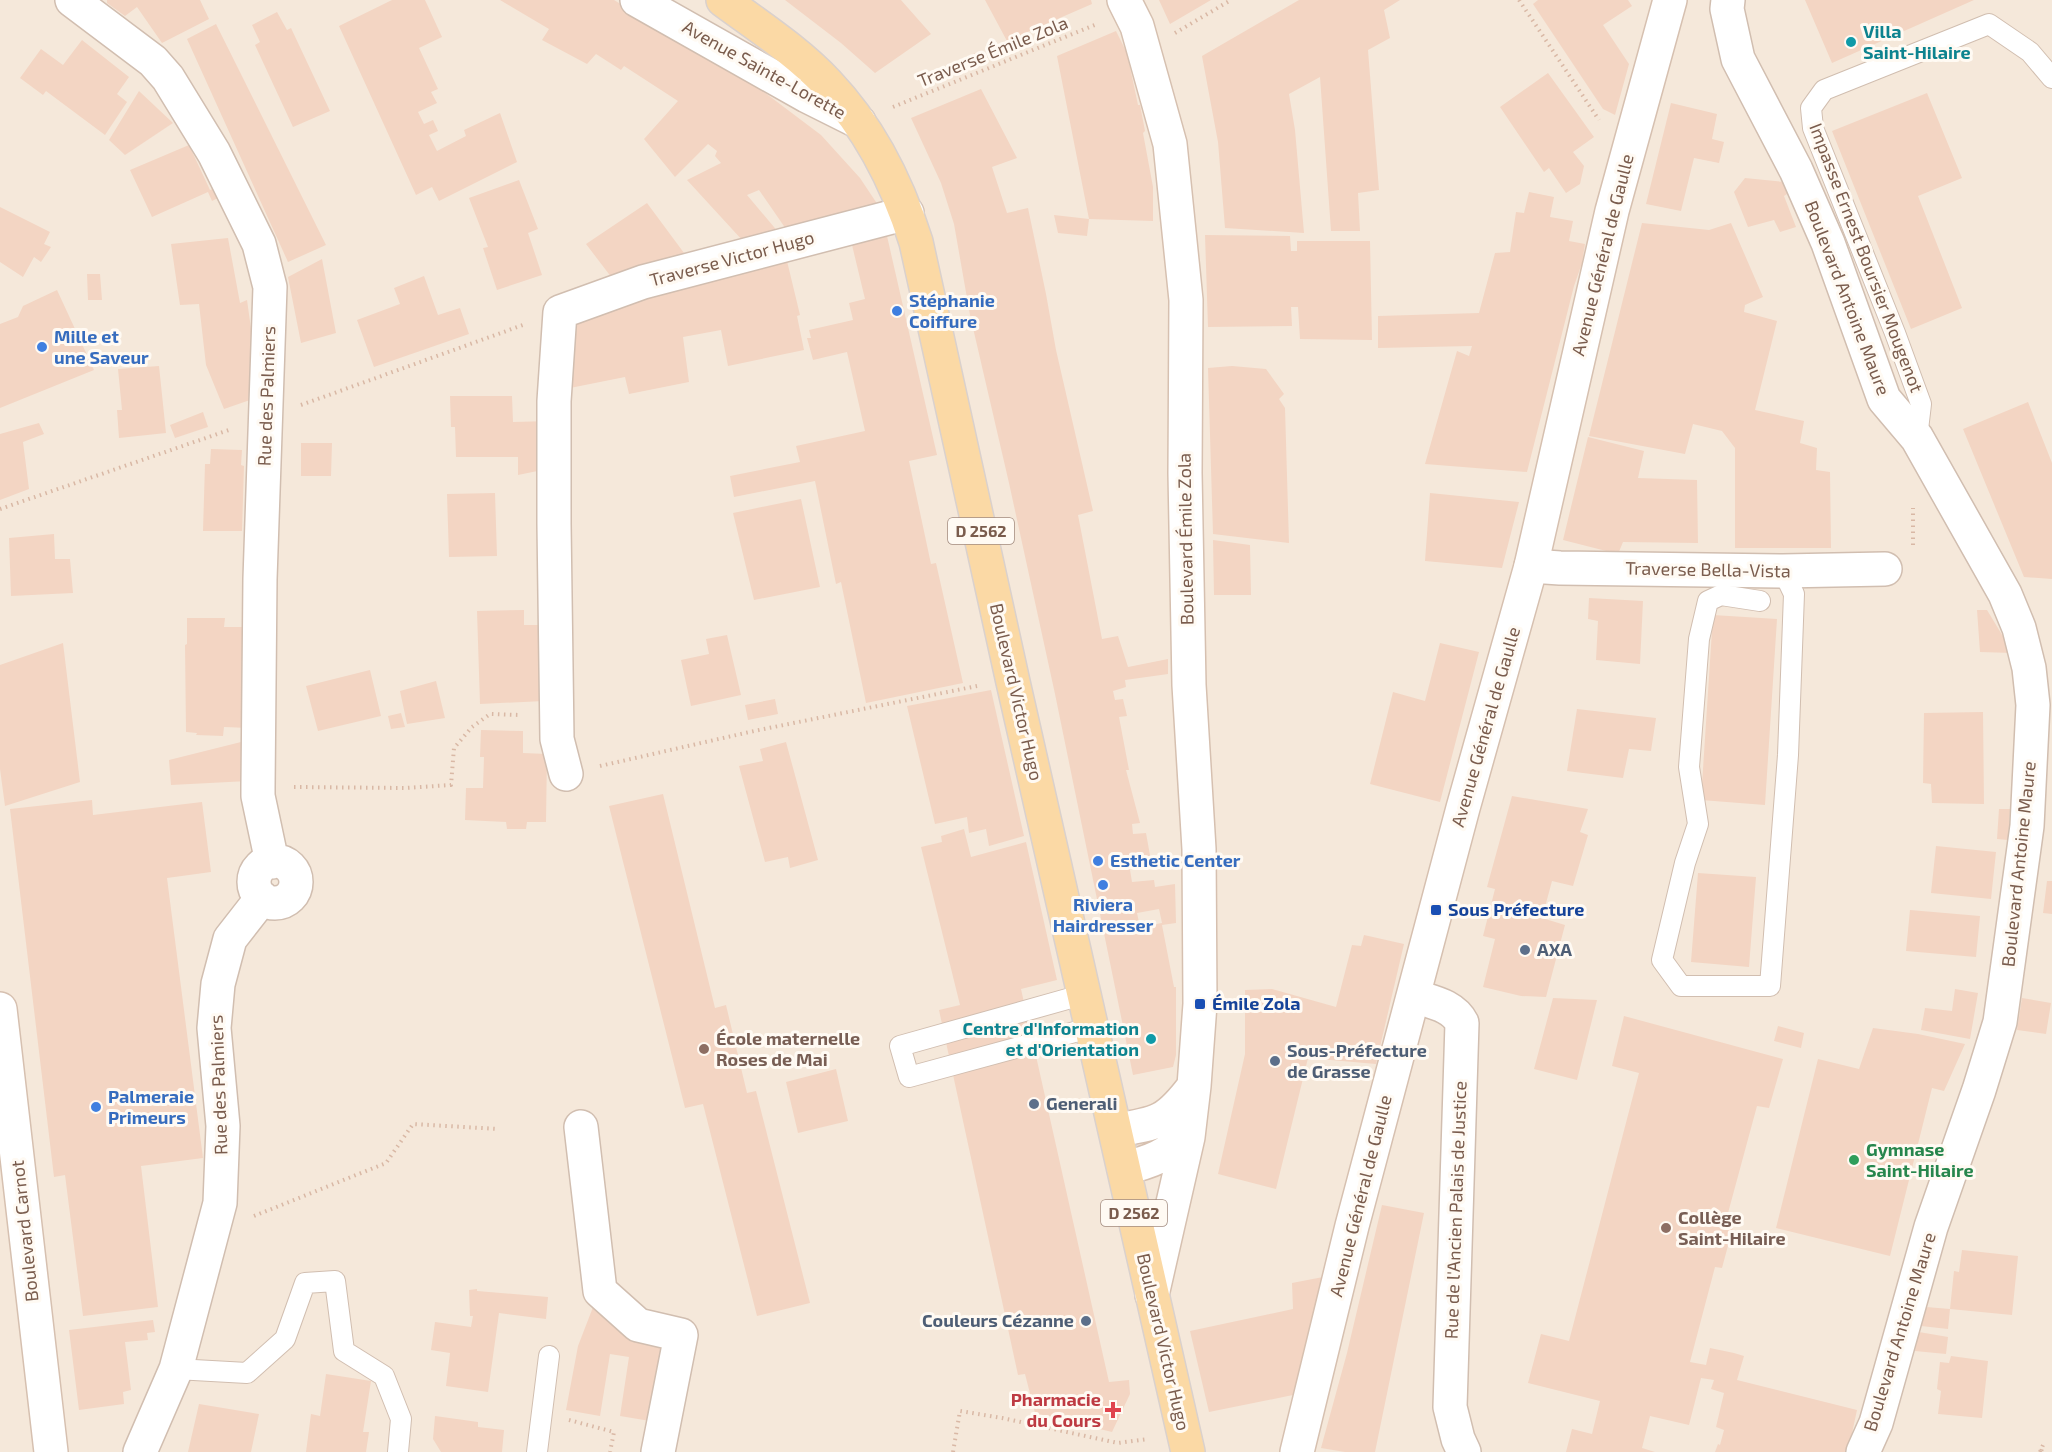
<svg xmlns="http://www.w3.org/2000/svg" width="2052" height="1452" font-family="'Exo 2',sans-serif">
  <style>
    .residential { fill: #f5e8da }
    .building { fill: #f3d5c3; fill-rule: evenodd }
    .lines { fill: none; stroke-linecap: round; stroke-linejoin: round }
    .service-casing { stroke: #d1beb0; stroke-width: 22 }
    .minor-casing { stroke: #d1beb0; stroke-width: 36 }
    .tertiary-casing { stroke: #d1beb0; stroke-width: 36 }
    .secondary-casing { stroke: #d6c0b0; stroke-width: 36 }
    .primary-casing { stroke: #dad1cd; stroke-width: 36 }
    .path { stroke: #d9b8a5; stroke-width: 4; stroke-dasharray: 1.5 4.5; stroke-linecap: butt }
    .service { stroke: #fff; stroke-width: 20 }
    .minor { stroke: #fff; stroke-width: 33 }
    .tertiary { stroke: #fff; stroke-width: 33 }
    .secondary { stroke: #fff; stroke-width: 33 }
    .primary { stroke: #fbd9a5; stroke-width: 33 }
    .culture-dot { fill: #0f9aa8; stroke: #fffaf3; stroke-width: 2 }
    .shop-dot { fill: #3f7fe0; stroke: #fffaf3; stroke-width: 2 }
    .transit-dot { fill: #1a4fb4; stroke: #fffaf3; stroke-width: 2 }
    .service-dot { fill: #5c6f8a; stroke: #fffaf3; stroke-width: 2 }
    .education-dot { fill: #8d6e63; stroke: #fffaf3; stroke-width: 2 }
    .leisure-dot { fill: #2e9e5b; stroke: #fffaf3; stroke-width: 2 }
    .health-dot { fill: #e0444e; stroke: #fffaf3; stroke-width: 2 }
    .labels { text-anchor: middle; stroke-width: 6; stroke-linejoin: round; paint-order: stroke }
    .shield { fill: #fffaf3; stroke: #a28b7f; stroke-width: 1.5 }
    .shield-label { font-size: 16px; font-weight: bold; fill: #7a5c4d }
    .culture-label { font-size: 18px; font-weight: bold; fill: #0d838f; stroke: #fffaf3; text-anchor: start }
    .street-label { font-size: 18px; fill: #7a5c4d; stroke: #fffaf3 }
    .shop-label { font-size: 18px; font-weight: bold; fill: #366cbe; stroke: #fffaf3; text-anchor: start }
    .transit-label { font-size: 18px; font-weight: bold; fill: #164399; stroke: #fffaf3; text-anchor: start }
    .service-label { font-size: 18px; font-weight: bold; fill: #4e5e75; stroke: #fffaf3; text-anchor: start }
    .education-label { font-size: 18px; font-weight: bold; fill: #785e54; stroke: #fffaf3; text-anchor: start }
    .leisure-label { font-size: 18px; font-weight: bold; fill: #27864d; stroke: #fffaf3; text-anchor: start }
    .health-label { font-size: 18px; font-weight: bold; fill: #be3a42; stroke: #fffaf3; text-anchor: end }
  </style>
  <rect width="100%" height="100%" fill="#fdf6ec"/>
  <!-- residential -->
  <path class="residential" d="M0,0H2052V1452H0Z"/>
  <!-- building -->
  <path class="building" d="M107,0H200L209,19L162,43L137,7L125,16L107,3Z
    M392,0H425L442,37L419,48L438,89L431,92L437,103L418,112L424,124L433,120L438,131L429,135L437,151L466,136L464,130L500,113L517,162L439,201L432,187L416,195L339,26Z
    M500,0H614L760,89L821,135L860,178L876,202L879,211L788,232L759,190L747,195L779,233L743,241L687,180L721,163L715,156L717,151L708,144L675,177L644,139L678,101L624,66L621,70L596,54L587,64L542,40L549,29Z
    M785,0H901L931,34L875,73L841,43Z
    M985,0H1091L1092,4L1007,41Z
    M1159,0H1211L1170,24Z
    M1299,0H1400L1384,10L1390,38L1368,50L1379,190L1358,193L1360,231H1331L1320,77L1289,94L1295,130L1304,233L1225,228L1218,142L1202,56Z
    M1538,0H1628L1632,6L1603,25L1629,64L1615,115L1603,109L1533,4Z
    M1805,0H1974L1832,63Z
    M277,12L287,30L291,28L330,111L293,127L255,45L260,42L252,25Z
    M216,24L326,245L288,262L187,39Z
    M1116,31L1127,53L1138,105H1140L1145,131L1143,133L1153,187V221L1089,219L1057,56Z
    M82,40L129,77L117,94L127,102L105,135L46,91L43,95L20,78L41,49L63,65Z
    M978,52L984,63L973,70L966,57Z
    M1548,73L1594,137L1573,152L1584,166L1580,184L1566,193L1549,168L1544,172L1500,107Z
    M981,89L1017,158L992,167L1007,213L1028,208L1046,294L1056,350L1093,511L1078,515L1102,639L1118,636L1128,667L1168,659V674L1125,680L1126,687L1113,691L1115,700L1123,699L1127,716L1119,717L1129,770H1126L1140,823L1132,824L1133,834L1146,833L1151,861L1129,864L1132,882L1154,880L1155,887L1175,884L1176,923L1162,925L1174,987H1176V1055L1173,1067L1133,1075L1055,694L1009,483L970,315L954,224L941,183L911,118ZM1159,909L1162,923L1140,927L1137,913Z
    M139,91L173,123L125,155L109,140Z
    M1927,93L1962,178L1918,196L1962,308L1911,329L1832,131Z
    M1671,103L1717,114L1712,139L1724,142L1719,163L1694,158L1681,211L1646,204Z
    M189,145L210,190L218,187L222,196L212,201L208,192L152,217L130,170Z
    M1745,178L1784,182L1787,194L1784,196L1796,227L1780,232L1774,220L1748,227L1734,192Z
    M519,180L538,229L528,233L542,275L497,290L483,248L488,247L469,198Z
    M1529,192L1554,197L1550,217L1573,221L1569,241L1585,244L1582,263L1574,286L1527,472L1425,464L1457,351L1469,356L1472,346L1378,348V316L1479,313L1495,253L1510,252L1516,212L1524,213Z
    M647,203L687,257L615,282L586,244Z
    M0,207L50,232L44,244L51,247L41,262L34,257L23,277L0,262Z
    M1054,215L1089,219L1087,236L1058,233Z
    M1642,223L1709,230L1731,223L1763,297L1745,305L1744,312L1777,321L1755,410L1804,421L1800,443L1817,448L1816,470L1830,472L1831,548H1735V448L1722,431L1693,424L1685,454L1589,436Z
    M1205,235L1290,236L1291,251H1297V241H1370L1372,340L1300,339L1298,307H1291L1292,326L1208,327Z
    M887,236L937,455L909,461L931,564L936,563L963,683L866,703L841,582L836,584L815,481L734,497L730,476L800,462L796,446L865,431L847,352L813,360L807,338H811L809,330L853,320L849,303L865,299L852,245Z
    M228,238L240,303L247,300L254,350L250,400L224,409L206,365L199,304L180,305L171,244Z
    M322,259L336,333L301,343L288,277Z
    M787,261L800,315L797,316L804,350L728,366L721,330L683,337L689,382L629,394L625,377L570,388L577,321L708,280Z
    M87,274H100L102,300H88Z
    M424,276L438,315L460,308L469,334L374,367L357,320L400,304L394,288Z
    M57,290L94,370L0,408V324L18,317L23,306Z
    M159,366L166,433L119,438L117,410H122L118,369Z
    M1232,366L1266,369L1284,394L1279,399L1285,408L1289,543L1213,534L1208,368Z
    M450,396H512L513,422L551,421L552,468L518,475V457H456L455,427H451Z
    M2028,402L2052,463V579L2024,577L1963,429Z
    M203,412L208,427L175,438L170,425Z
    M39,423L44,434L23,442L29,489L0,500V434Z
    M1588,437L1644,451L1638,478L1697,480L1698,543L1623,542L1618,554L1563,540Z
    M301,443H332L331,476H301Z
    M211,449L242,450L241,465L244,466L242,531H203L205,464H210Z
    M495,493L497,556L449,557L447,494Z
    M1430,493L1519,502L1502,568L1425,561Z
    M801,499L820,587L754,600L733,513Z
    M54,534L55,559H70L73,593L11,596L9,538Z
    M1213,540L1250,545L1251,595H1214Z
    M1589,598L1643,601L1640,664L1596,660L1598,621L1588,619Z
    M524,610V625H542L544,701L480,704L477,611Z
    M1977,610H1987L2013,653L1980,652Z
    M1713,615L1777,619L1765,805L1701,800Z
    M187,618H225L224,627H251L249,728L224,727L223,736L196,735L197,733L186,732L185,645L187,644Z
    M727,635L741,695L691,706L681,660L709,654L706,639Z
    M63,643L80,782L5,806L0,769V665Z
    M1440,643L1479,652L1440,802L1370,784L1393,692L1425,701Z
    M370,670L381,716L318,731L306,686Z
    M436,681L445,718L407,724L400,691Z
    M991,690L1024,836L989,846L986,829L969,833L967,817L935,824L907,706Z
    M775,699L778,714L748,720L745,705Z
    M1577,709L1656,718L1651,751L1629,749L1623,778L1567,771Z
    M1983,712L1984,804L1932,803L1931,784L1923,783L1924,713Z
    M401,713L405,727L391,729L388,716Z
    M481,730L523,731V753L547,754L546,822H527L526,829H507L506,822L465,820L466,788H483L484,757H480Z
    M249,740L248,781L171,785L169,760Z
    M786,742L818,860L790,868L788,857L765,862L739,766L763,761L760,749Z
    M663,794L715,1008L726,1005L747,1093L756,1091L810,1303L757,1316L703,1104L685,1108L609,806Z
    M1512,796L1588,809L1580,832L1588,835L1573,886L1552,881L1542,918L1565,925L1546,997L1521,996L1483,987L1495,939L1483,936L1495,889L1487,887Z
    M92,800L93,815L202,802L211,872L167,878L203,1158L141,1166L158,1307L83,1316L65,1175L54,1177L10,809Z
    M1999,809H2010L2008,840L1997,839Z
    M964,829L971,857L1026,842L1057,980L1021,989L1109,1382L1129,1380L1130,1394L1112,1432L1035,1413L1025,1374L1018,1375L939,1010L960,1005L921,847L942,842L941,836Z
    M1936,846L1996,852L1991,899L1931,893Z
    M1698,873L1756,877L1749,967L1691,962Z
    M2047,881H2052V914L2043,913Z
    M1910,910L1980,916L1976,957L1906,951Z
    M1364,935L1404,944L1376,1064L1308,1058L1276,1189L1218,1174L1245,1054V990L1272,989L1336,1007L1352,945L1361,946Z
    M1955,989L1978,993L1970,1039L1921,1030L1925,1008L1952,1011Z
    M1553,998L1597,1000L1577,1080L1534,1069Z
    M2022,998L2051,1003L2046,1034L2017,1030Z
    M1624,1016L1783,1059L1769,1108L1757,1106L1728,1213L1736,1216L1722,1268L1715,1267L1690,1362L1706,1365L1710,1348L1734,1353L1744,1356L1737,1380L1857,1410L1851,1438L1845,1452H1715L1718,1444L1720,1445L1724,1430L1716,1427L1724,1393L1711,1389L1714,1380L1701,1378L1689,1425L1650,1416L1642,1448L1655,1452H1566L1572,1429L1592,1434L1600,1401L1528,1383L1541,1334L1569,1341L1639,1073L1612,1066Z
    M1778,1026L1804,1033L1801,1048L1774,1041Z
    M1873,1028L1918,1034L1965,1044L1944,1091L1932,1088L1890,1256L1776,1228L1818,1059L1859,1069Z
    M836,1069L848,1121L798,1133L786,1082Z
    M1382,1205L1424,1213L1375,1452H1345L1321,1448L1347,1353Z
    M1962,1250L2018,1256L2012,1315L1950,1309L1954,1271L1959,1272Z
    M1323,1277L1293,1395L1209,1412L1190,1331L1293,1309L1292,1283Z
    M477,1289V1291L548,1297L546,1319L499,1313L488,1392L446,1386L450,1353L431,1350L435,1322L471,1327L473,1316H470L469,1290Z
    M595,1302L670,1343L656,1422L620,1416L629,1357L610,1354L600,1416L566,1410L578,1346Z
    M1926,1307L1950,1309L1948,1329L1921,1326Z
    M153,1320L155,1332L147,1333L148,1340L125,1342L131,1390L123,1392L124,1404L79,1410L69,1330Z
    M1919,1332L1948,1337L1946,1354L1915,1351Z
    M1951,1356L1988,1361L1982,1418L1938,1414L1941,1391L1937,1389L1940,1362L1949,1363Z
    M326,1374L371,1381L363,1432H369L366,1452H306L311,1414L320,1416Z
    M199,1404L259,1414L251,1452H188Z
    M435,1416L478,1422V1427L504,1430L502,1452H441L433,1439Z"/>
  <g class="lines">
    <!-- service casing -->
    <g class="service-casing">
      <path id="service" d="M1917,438L1921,404L1895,333L1813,128L1811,108L1824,90L1989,24L2030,52L2052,78
        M1760,601L1721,595L1708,601L1699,639L1689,767L1698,824L1685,863L1662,960L1681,986H1770L1788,755L1794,594L1783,571
        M1085,994L900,1046L909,1077L1093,1027
        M176,1369L247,1373L285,1339L305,1283L335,1281L344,1351L384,1376L401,1419L398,1452
        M537,1452L549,1356"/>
    </g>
    <!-- minor casing -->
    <g class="minor-casing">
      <path id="minor" d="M72,0L153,61L168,78L214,153L259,244L270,287L260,579L258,787V796L272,862
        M637,0L807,96L859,122
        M1531,566L1560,568L1783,571L1885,569
        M566,774L557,739L554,524V401L560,312L643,282L907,213
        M254 882a21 21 0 1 1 42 0a21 21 0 1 1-42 0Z
        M1414,996C1431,1002 1453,1005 1462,1023L1450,1407L1458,1439L1464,1452
        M581,1127L600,1291L638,1325L681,1335L658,1452
        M140,1452L176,1369L220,1203L223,1126L214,1028L218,984L230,939L262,898"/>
    </g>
    <!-- tertiary casing -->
    <g class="tertiary-casing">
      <path id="tertiary" d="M1728,0L1727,9L1738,59L1796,170L1828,243L1884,399L1917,438L2005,594L2019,628L2029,668L2033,705L2027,826L2000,1022L1979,1090L1931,1227L1876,1423L1863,1452"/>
    </g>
    <!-- secondary casing -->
    <g class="secondary-casing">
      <path id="secondary" d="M1124,0L1137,26L1170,144L1186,300L1185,473L1189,685L1199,849L1200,1004L1194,1086L1188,1137L1152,1295
        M0,1009L51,1452
        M1116,1130C1158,1124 1168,1121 1194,1086
        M1124,1168C1152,1162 1166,1155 1188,1137
        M1297,1452L1352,1226L1463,808L1531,566L1612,211L1670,0"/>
    </g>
    <!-- primary casing -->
    <g class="primary-casing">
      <path id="primary" d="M723,0C758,26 797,51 827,83C869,127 898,185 916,242L1013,682L1188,1452"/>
    </g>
    <!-- path -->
    <path class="path" d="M1519,0L1599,120
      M1175,33L1231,0
      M893,107L1097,24
      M301,405L523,325
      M0,509L229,430
      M1913,545V508
      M600,766L754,731L977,686
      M294,787L405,788L451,785L454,748L472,727L490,714L520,715
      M254,1216L386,1163L413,1124L498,1129
      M569,1420L614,1432L610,1452
      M953,1452L960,1411L1002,1418L1118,1443L1148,1439
      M2040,1452L2043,1445L2041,1452"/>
    <!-- service -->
    <use href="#service" class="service"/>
    <!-- minor -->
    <use href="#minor" class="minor"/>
    <!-- tertiary -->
    <use href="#tertiary" class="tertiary"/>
    <!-- secondary -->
    <use href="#secondary" class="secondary"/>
    <!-- primary -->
    <use href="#primary" class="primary"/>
  </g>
  <!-- markers -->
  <g class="culture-dot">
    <circle cx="1851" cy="42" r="6"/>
    <circle cx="1151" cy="1039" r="6"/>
  </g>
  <g class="shop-dot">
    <circle cx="897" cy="311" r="6"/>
    <circle cx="42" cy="347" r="6"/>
    <circle cx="1098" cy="861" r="6"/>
    <circle cx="1103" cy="885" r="6"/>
    <circle cx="96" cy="1107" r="6"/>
  </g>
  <g class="transit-dot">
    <rect x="1430" y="904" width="12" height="12" rx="3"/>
    <rect x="1194" y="998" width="12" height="12" rx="3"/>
  </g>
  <g class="service-dot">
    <circle cx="1525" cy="950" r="6"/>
    <circle cx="1275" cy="1061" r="6"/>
    <circle cx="1034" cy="1104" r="6"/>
    <circle cx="1086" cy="1321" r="6"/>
  </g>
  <g class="education-dot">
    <circle cx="704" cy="1049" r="6"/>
    <circle cx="1666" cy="1228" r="6"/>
  </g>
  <circle class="leisure-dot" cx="1854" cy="1160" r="6"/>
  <path class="health-dot" d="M1110 1401h6v6h6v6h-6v6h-6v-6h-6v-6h6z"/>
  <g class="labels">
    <!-- shield labels -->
    <g class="shield">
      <rect x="948" y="518" width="66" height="26" rx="4.5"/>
      <rect x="1101" y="1200" width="66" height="26" rx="4.5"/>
    </g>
    <g class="shield-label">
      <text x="981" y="537">D 2562</text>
      <text x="1134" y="1219">D 2562</text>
    </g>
    <!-- culture labels -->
    <g class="culture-label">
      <text x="1863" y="38">Villa<tspan x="1863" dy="21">Saint-Hilaire</tspan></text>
      <text x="1139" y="1035" text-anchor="end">Centre d'Information<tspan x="1139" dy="21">et d'Orientation</tspan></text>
    </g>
    <!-- street labels -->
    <g class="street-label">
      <text transform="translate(993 52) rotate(-22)" y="6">Traverse Émile Zola</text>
      <text transform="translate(764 70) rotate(29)" y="6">Avenue Sainte-Lorette</text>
      <text transform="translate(1603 255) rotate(-76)" y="6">Avenue Général de Gaulle</text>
      <text transform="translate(1866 258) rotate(69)" y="6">Impasse Ernest Boursier Mougenot</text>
      <text transform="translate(732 259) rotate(-15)" y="6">Traverse Victor Hugo</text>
      <text transform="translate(1847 298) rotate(69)" y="6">Boulevard Antoine Maure</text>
      <text transform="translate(267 396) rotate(-88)" y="6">Rue des Palmiers</text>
      <text transform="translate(1186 539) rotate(-91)" y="6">Boulevard Émile Zola</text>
      <text transform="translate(1708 570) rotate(1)" y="6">Traverse Bella-Vista</text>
      <text transform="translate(1016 692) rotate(77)" y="6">Boulevard Victor Hugo</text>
      <text transform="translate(1486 727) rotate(-74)" y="6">Avenue Général de Gaulle</text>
      <text transform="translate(2019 864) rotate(-84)" y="6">Boulevard Antoine Maure</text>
      <text transform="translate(219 1085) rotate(-92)" y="6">Rue des Palmiers</text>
      <text transform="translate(1361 1196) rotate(-76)" y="6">Avenue Général de Gaulle</text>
      <text transform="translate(1456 1210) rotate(-88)" y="6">Rue de l'Ancien Palais de Justice</text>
      <text transform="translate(25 1231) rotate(-96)" y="6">Boulevard Carnot</text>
      <text transform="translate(1900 1332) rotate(-73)" y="6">Boulevard Antoine Maure</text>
      <text transform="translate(1163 1342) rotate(77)" y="6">Boulevard Victor Hugo</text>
    </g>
    <!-- shop labels -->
    <g class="shop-label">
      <text x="909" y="307">Stéphanie<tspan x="909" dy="21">Coiffure</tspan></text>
      <text x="54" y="343">Mille et<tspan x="54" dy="21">une Saveur</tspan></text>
      <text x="1110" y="867">Esthetic Center</text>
      <text x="1103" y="911" text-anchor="middle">Riviera<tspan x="1103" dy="21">Hairdresser</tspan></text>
      <text x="108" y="1103">Palmeraie<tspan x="108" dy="21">Primeurs</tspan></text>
    </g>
    <!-- transit labels -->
    <g class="transit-label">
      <text x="1448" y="916">Sous Préfecture</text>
      <text x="1212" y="1010">Émile Zola</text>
    </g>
    <!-- service labels -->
    <g class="service-label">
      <text x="1537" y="956">AXA</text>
      <text x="1287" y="1057">Sous-Préfecture<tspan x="1287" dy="21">de Grasse</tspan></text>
      <text x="1046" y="1110">Generali</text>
      <text x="1074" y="1327" text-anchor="end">Couleurs Cézanne</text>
    </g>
    <!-- education labels -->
    <g class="education-label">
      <text x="716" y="1045">École maternelle<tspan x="716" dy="21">Roses de Mai</tspan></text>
      <text x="1678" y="1224">Collège<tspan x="1678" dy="21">Saint-Hilaire</tspan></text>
    </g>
    <!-- leisure labels -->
    <g class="leisure-label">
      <text x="1866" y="1156">Gymnase<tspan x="1866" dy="21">Saint-Hilaire</tspan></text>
    </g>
    <!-- health labels -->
    <g class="health-label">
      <text x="1101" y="1406">Pharmacie<tspan x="1101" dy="21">du Cours</tspan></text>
    </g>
  </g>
</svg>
